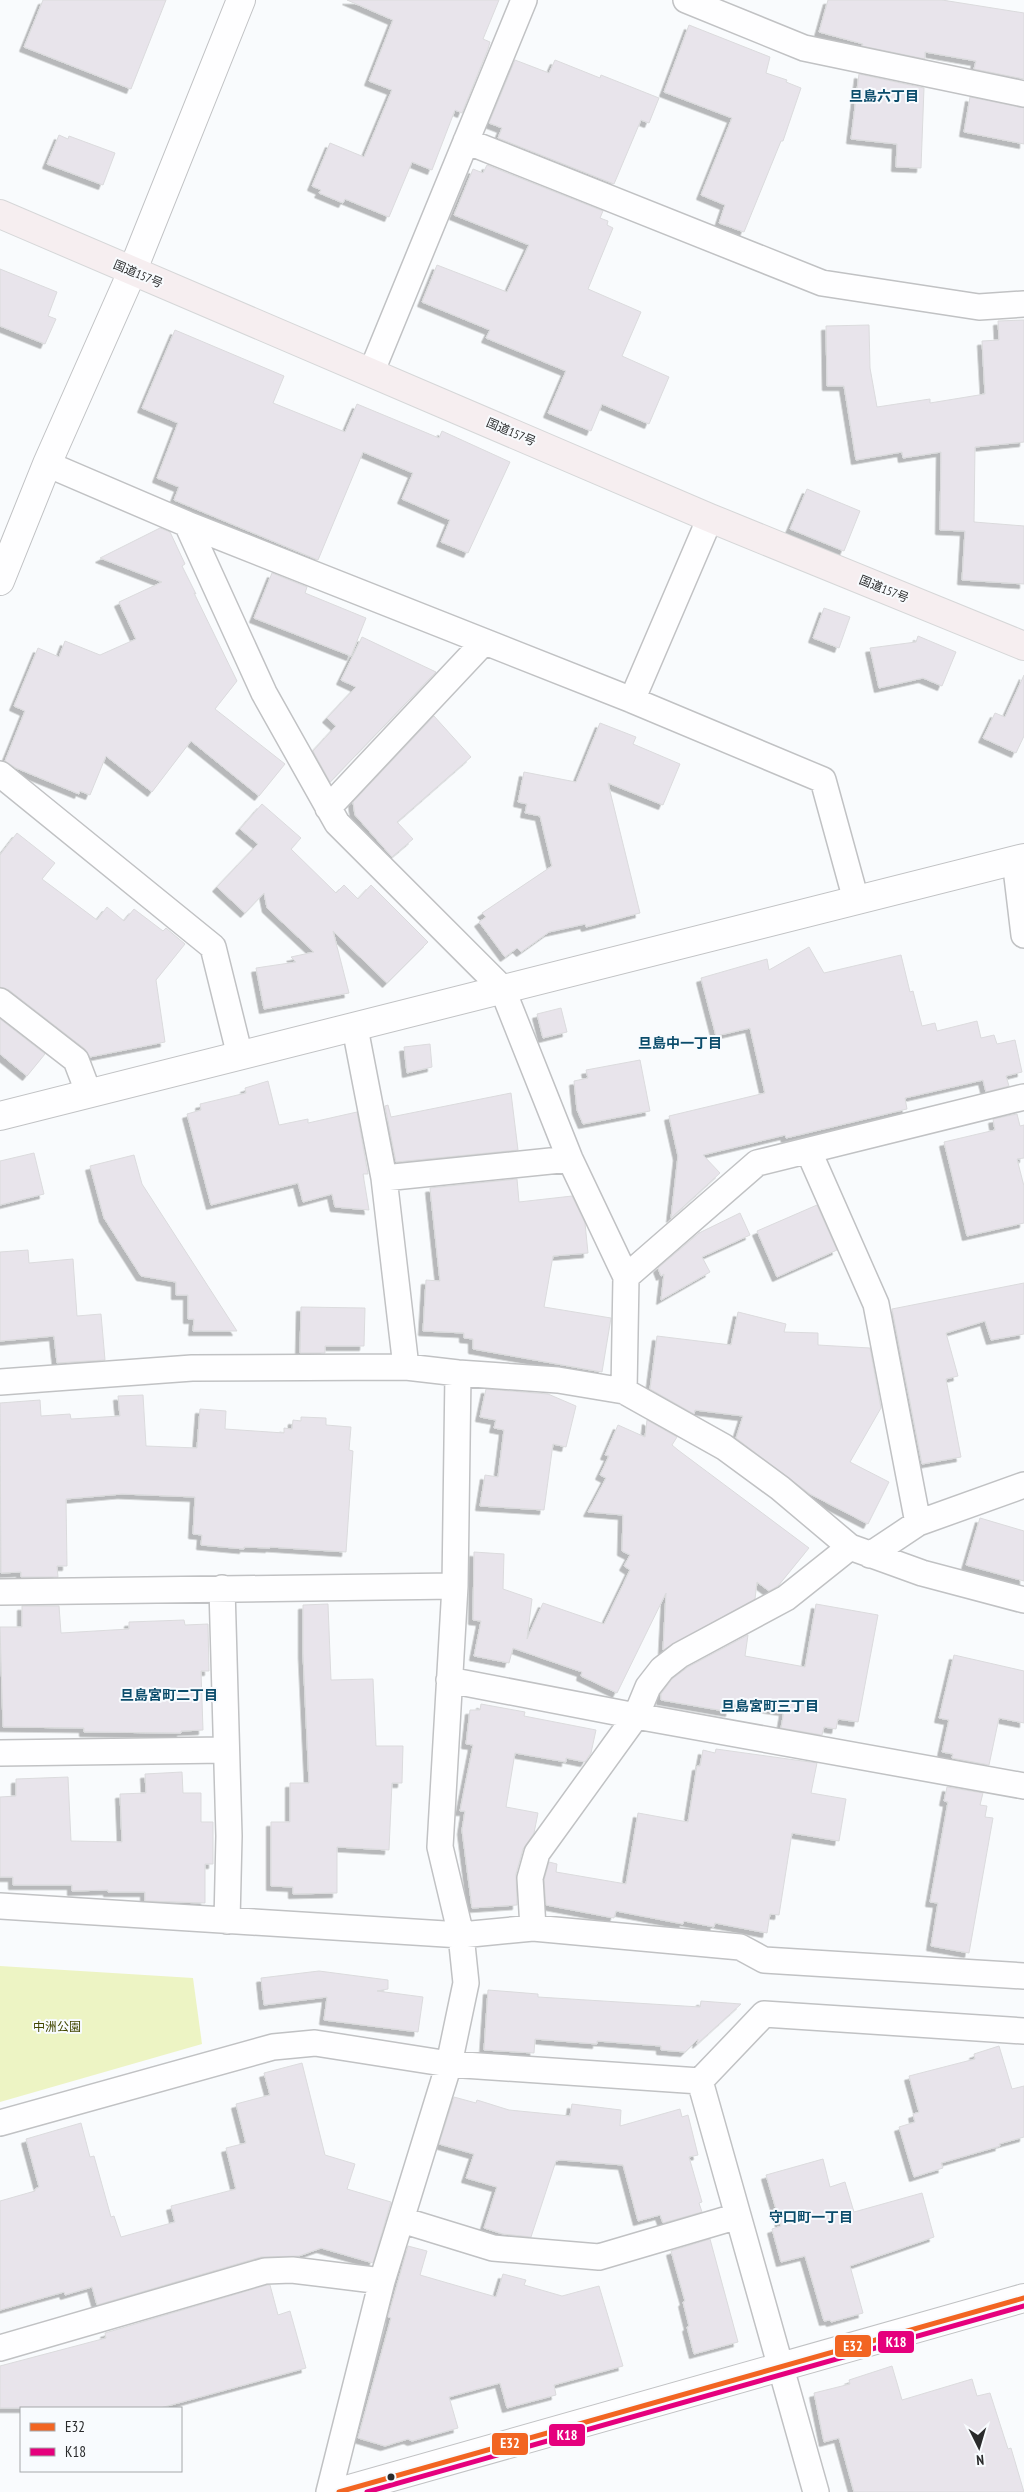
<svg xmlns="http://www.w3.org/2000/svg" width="1024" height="2492" font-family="'PT Sans Narrow','Noto Sans JP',sans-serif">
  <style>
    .green { fill: #edf4c4 }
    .building { fill: #e8e4eb; stroke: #dbdbdd; filter: url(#shadow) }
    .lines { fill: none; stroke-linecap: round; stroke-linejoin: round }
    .minor-casing { stroke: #c1c2c4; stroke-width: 28 }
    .tertiary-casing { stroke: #c1c2c4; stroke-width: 30 }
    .trunk-casing { stroke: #d6d7d8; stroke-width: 30 }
    .minor { stroke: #fefeff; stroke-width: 25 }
    .tertiary { stroke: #fefeff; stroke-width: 28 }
    .trunk { stroke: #f6eef0; stroke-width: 28 }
    .bus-1-casing { stroke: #f8fbfe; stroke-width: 9 }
    .bus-2-casing { stroke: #f8fbfe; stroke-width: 9 }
    .bus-1 { stroke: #f26522; stroke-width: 5 }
    .bus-2 { stroke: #e5007d; stroke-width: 5 }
    .bus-dot { fill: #2a2b2c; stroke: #f8fbfe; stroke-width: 2 }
    .labels { text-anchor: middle; stroke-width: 4; stroke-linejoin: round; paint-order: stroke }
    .street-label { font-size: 12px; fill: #2a2b2c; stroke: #f8fbfe }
    .park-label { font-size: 12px; fill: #414600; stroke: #f8fbfe }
    .neighbourhood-label { font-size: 14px; font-weight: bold; fill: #0b4c6b; stroke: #f8fbfe }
    .line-badge { stroke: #f8fbfe; stroke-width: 2 }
    .badge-label { font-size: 14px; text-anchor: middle; font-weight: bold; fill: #fff }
  </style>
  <defs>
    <filter id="shadow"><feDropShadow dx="-4.5" dy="4.5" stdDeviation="0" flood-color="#0004"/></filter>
  </defs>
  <rect width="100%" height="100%" fill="#f9fbfd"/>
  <!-- green -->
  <path class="green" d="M0,1966L193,1978L202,2044L0,2102Z"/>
  <!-- building -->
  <path class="building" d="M43,0H166L131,89L24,47Z
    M347,0H499L483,39L490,42L488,49L462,113L455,110L432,170L412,162L389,217L345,199L343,203L319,193L321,190L312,186L330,143L364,157L392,90L369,81L393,20Z
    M828,0H942L1024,13V79L974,69L976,61L925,52V59L862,46L863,44L819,32Z
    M689,25L770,57L766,73L787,80L786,82L801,88L783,141H781L744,232L719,223L725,205L701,195L732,118L664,92Z
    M515,60L549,73L555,60L600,78L601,75L659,98L649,123L641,120L614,184L498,138L502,128L489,123Z
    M859,74L924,88L921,168L896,167L897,144L851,139Z
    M970,97L1024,108V144L964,132Z
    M59,135L68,139L69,136L115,153L103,185L47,164Z
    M487,165L603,211L600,218L608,221L607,225L613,228L588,289L641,312L622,356L669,377L649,424L602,404L591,431L548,413L566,371L486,338L490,330L422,302L437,265L507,292L529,245L454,215L473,169L483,173Z
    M0,269L57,292L48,316L56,319L45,344L0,326Z
    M1024,320V442L975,447L974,522L1024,526V584L962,580L965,531L940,530L941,452L903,458L902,452L856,460L844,386H827L826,326L869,325L870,368L877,407L930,399V403L985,394L982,341L999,340L998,321Z
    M175,330L284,376L273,403L345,432L357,404L439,438L442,431L510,462L468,553L441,542L450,520L402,499L413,473L363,452L318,560L174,500L179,487L157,478L178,423L142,408Z
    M807,489L860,511L844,551L790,529Z
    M160,528L170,532L185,564L182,566L196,594L194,593L237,681L215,709L285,764L259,796L191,741L152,792L106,756L90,795L80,791L79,794L16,768L5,761L25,711L14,706L38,648L59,657L65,641L100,655L136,639L119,602L162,582L100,558Z
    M272,573L307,587L305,593L366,618L351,656L254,618Z
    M824,608L850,617L839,648L813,638Z
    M918,636L956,652L942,686L923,678L879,688L870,648L916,642Z
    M362,637L436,672L330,782L313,751L336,726L327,718L356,687L341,680Z
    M1024,675V736L1016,753L983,738L995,713L1005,717Z
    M434,716L471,757L397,822L413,839L392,857L355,815L353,802Z
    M600,723L636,737L633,744L680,764L663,805L608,783L640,913L586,927L585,924L549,932L521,952L517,948L505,957L479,922L486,917L482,913L552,866L540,816L525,813L527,804L518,802L524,772L576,782Z
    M262,804L301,838L291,849L336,893L344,885L358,899L371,885L428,942L387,983L333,931L349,993L264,1009L256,968L296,962L291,957L314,952L267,908L264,893L245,913L217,887L258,844L240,829Z
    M17,833L55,863L42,879L97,920L107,907L124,921L134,909L163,931L166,928L185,944L156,980L165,1042L90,1057L85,1049L9,990L0,987V855Z
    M809,947L824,973L901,955L910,992L913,991L922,1026L935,1023L937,1031L977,1021L981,1038L994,1035L997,1044L1015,1040L1022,1072L1006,1076L1009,1086L986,1092L983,1080L905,1098L907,1109L786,1138L785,1135L703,1155L720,1173L671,1218L678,1156L669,1116L765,1093L750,1028L716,1036L701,978L767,959L769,970Z
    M561,1008L567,1032L543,1038L537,1014Z
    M0,1019L45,1054L27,1076L0,1054Z
    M430,1044L432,1067L407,1073L404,1047Z
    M640,1060L650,1111L583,1124L577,1110L574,1081L588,1078L586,1070Z
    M268,1081L279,1125L308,1119V1123L357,1112L368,1174H363L369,1210L335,1207L332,1194L303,1202L298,1183L211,1205L187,1114L201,1110L200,1104L246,1093L245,1088Z
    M511,1093L518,1150L396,1162L385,1106L388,1105L391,1117Z
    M1017,1114L1020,1126L1024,1125V1158L1017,1159L1024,1186V1223L967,1236L944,1142L995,1130L993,1119Z
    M34,1153L44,1194L0,1205V1161Z
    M134,1155L142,1184L237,1331H193L194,1319H188V1295H176V1282L141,1276L104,1218L90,1166Z
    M517,1179L519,1202L572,1196L585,1223L588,1253L553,1256L544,1307L611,1318L602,1372L473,1349V1339L464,1338V1333L423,1331L426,1280L440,1281L430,1188Z
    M817,1205L837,1250L777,1277L757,1231Z
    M740,1213L750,1235L702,1257L710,1272L661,1300L664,1274L661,1276L658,1268L699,1233Z
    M28,1250L29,1263L73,1259L77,1316L101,1314L105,1360L57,1363L54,1336L0,1341V1252Z
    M1024,1283V1334L991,1340L985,1321L946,1333L958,1376L946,1379L961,1457L922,1464L892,1309Z
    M301,1307L365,1308L364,1346H325V1353H300Z
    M738,1312L786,1324L784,1332L818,1333V1345L870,1348L881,1408L850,1462L889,1482L868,1524L810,1494L736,1438L743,1416L695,1410L694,1414L650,1389L657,1336L731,1345Z
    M486,1389L548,1394L576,1406L566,1447L553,1444L544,1510L480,1506L485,1475L498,1477L504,1430L494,1428L496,1420L480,1417Z
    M143,1395L146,1446L197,1448L200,1409L226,1411L225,1429L284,1433V1428L292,1429L293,1420L301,1421V1417L326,1418V1425L351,1427L349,1450L353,1451L346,1552L270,1547V1548L244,1547V1549L201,1545L202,1535L193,1534L195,1497L122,1494L66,1499L67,1566H57L58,1577H21V1572L1,1573L0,1403L40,1400L41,1416L70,1414L71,1419L120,1416L118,1396Z
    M647,1420L677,1437L672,1445L678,1450L809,1548L778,1586L769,1591L757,1582L755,1599L663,1650L666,1593L617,1693L581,1676L582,1672L513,1648L509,1663L474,1656L481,1621L473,1620L474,1552L504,1554L503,1589L532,1599L527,1639L543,1603L604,1624L630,1570L624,1566L630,1555L622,1551L623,1515L588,1512L606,1478L600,1475L609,1456L605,1455L618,1425L645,1437Z
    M980,1518L1024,1531V1581L966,1565Z
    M328,1604L331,1680L373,1679L376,1746H403L402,1783H392L389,1850L337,1847V1893L293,1894V1887L271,1886V1822H290V1783H309L303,1654V1605Z
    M816,1604L878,1615L858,1722L838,1719L836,1729L824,1727L822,1735L781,1728L784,1711L731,1703L730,1712L661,1700V1694L672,1679L688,1667L748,1635L745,1656L805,1667Z
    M22,1606H59L61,1633L129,1629V1622L184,1620L185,1625L208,1624L209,1671H201L203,1730L181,1731V1733L84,1732V1728L3,1727L0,1627H22Z
    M954,1655L1024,1671V1723L999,1718L989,1765L952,1758L953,1754L942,1752L949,1720L939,1718Z
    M481,1704L525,1712L524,1716L596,1730L591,1753L585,1762L566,1758V1762L515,1753L506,1807L538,1813L534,1833L523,1849L516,1874L517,1905L472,1908L462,1830L465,1811H460L473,1745L466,1744L470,1710H480Z
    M716,1749L817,1763L811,1793L846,1799L839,1841L792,1833L779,1915L770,1914L767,1933L715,1923L714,1927L684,1921L683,1924L616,1911L614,1918L546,1905L544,1880L549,1862L557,1864L556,1872L626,1884L638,1813L688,1822L697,1766H700L703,1750L715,1753Z
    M182,1772L183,1793H201V1822H213V1864H205V1903L145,1901V1892H108V1890L72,1891V1885H13V1877H0V1797L16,1796V1779L68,1777L71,1841L122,1842L120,1794L146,1793L145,1774Z
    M947,1787L983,1793L980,1805L987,1806L985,1817L993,1818L969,1953L931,1946L938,1903L930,1902L948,1802L944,1801Z
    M319,1971L388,1980V1989L377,1991L423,1997L418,2032L324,2020L327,1997L264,2005L261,1978Z
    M488,1990L538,1994V1997L700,2007L701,2001L741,2004L697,2044L698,2039L685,2052L661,2050V2046L597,2041V2044L535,2039L534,2053L484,2050Z
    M999,2046L1012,2089L1024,2086V2137L999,2144L1000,2146L941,2163L943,2168L914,2177L899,2127L915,2122L913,2114L919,2112L909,2076L975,2059L974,2054Z
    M302,2063L325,2155L355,2164L347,2189L391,2202L373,2263L321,2248L299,2256L261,2257L97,2305L92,2287L65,2295L64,2292L0,2310V2201L35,2191V2189L39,2187L26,2139L81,2123L90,2157L94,2156L111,2217L114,2216L121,2237L175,2222L171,2206L236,2189L226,2148L246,2143L236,2104L270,2095L264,2073Z
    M454,2097L476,2103L477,2100L509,2110L570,2116L572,2104L621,2110L620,2126L680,2109L682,2117L688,2115L698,2155L689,2157L702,2202L699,2203L702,2212L663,2223L660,2215L638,2221L623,2165L561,2160L556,2161L531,2237L503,2234L484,2228L497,2187L466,2178L474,2154L439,2144Z
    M823,2159L830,2187L845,2182L854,2212L922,2193L934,2237L850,2266L863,2313L831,2322L830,2320L824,2321L805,2256L781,2262L772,2229L781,2226L766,2175Z
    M710,2239L738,2342L694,2354L687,2327L689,2326L683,2302L685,2301L671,2251Z
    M408,2246L427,2251L420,2275L496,2297L503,2274L526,2280L524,2285L562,2296L599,2286L623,2366L554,2385L556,2395L507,2408L500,2383L449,2397L458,2428L412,2441L408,2439L385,2446L358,2438L391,2318L388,2317Z
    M267,2285H270L278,2315L290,2311L306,2368L160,2408H0V2366L106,2338L105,2333Z
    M892,2366L902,2400L972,2379L977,2396L990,2393L1008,2449L1011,2448L1024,2492H854L839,2438L824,2442L814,2393L850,2384L849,2380Z"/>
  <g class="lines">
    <!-- minor casing -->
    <g class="minor-casing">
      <path id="minor" d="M686,0L804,48L1024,94
        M466,141L822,283L979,307L1024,304
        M371,373L524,0
        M47,464L187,524
        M710,518L632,700L823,780L856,900
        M0,774L213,947L240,1056
        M328,808L484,642
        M1015,860L1024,935
        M0,1001L76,1060L89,1094
        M355,1028L384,1178L406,1367
        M809,1152L876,1304L918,1523
        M384,1178L570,1159
        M626,1277L757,1163L1024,1097
        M0,1382L192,1368L406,1367L458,1373L558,1380L624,1391L724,1447L780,1488L850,1547L922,1573L1024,1600
        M624,1391L626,1277L570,1159L502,988L337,823L264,693L187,524L632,700
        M870,1555L918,1523L1024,1485
        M222,1588L229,1836L227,1921
        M0,1592L455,1586
        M449,1680L636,1716L1024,1786
        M0,1753L226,1750
        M0,1906L461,1935L533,1928L740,1947L764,1960L1024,1976
        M533,1928L530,1878L537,1853L636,1716L648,1687L662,1669L680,1655L786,1598L850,1547
        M700,2081L764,2014L1024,2031
        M0,2123L273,2047L315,2043L449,2064L700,2081L816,2492
        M402,2220L493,2248L599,2257L738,2216
        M0,2348L265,2271L292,2270L382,2281
        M329,2492L382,2281L449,2064L466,1983L461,1935L440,1847L455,1586L458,1373"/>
    </g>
    <!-- tertiary casing -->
    <g class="tertiary-casing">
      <path id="tertiary" d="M0,581L47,464L132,272L241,0
        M0,1116L1024,858
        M339,2492L1024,2298"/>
    </g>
    <!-- trunk casing -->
    <g class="trunk-casing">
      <path id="trunk" d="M0,214L710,518L1024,646"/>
    </g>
    <!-- minor -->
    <use href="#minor" class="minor"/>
    <!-- tertiary -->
    <use href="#tertiary" class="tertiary"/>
    <!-- trunk -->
    <use href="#trunk" class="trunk"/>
    <!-- bus-1 casing -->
    <g class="bus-1-casing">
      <path id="bus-1" d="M339,2492L1024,2298"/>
    </g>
    <!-- bus-2 casing -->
    <g class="bus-2-casing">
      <path id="bus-2" d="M367,2492L1024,2306"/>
    </g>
    <!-- bus-1 -->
    <use href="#bus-1" class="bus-1"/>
    <!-- bus-2 -->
    <use href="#bus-2" class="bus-2"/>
  </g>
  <!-- markers -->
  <circle class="bus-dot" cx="391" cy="2477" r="4.5"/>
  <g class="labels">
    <!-- street labels -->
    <g class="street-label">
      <text transform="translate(138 274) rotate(23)" y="4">国道157号</text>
      <text transform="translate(511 432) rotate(23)" y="4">国道157号</text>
      <text transform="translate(884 589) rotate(22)" y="4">国道157号</text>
    </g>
    <!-- park labels -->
    <g class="park-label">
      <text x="57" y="2031">中洲公園</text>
    </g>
    <!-- neighbourhood labels -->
    <g class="neighbourhood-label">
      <text x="884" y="101">旦島六丁目</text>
      <text x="680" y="1048">旦島中一丁目</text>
      <text x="169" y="1700">旦島宮町二丁目</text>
      <text x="770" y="1711">旦島宮町三丁目</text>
      <text x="811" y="2222">守口町一丁目</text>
    </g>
  </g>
  <g class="line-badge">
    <rect x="877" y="2330" width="38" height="24" rx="5" fill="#e5007d"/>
    <rect x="834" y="2334" width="38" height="24" rx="5" fill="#f26522"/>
    <rect x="548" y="2423" width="38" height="24" rx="5" fill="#e5007d"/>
    <rect x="491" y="2432" width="38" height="24" rx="5" fill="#f26522"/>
  </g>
  <g class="badge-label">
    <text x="896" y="2347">K18</text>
    <text x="853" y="2351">E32</text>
    <text x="567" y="2440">K18</text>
    <text x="510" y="2448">E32</text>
  </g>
  <!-- legend -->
  <rect x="20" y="2407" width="162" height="65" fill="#f8fbfe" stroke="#a6a8aa"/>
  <rect x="30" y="2423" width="25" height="8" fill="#f26522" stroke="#a6a8aa"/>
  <text x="65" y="2432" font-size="15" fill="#2a2b2c">E32</text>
  <rect x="30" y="2448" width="25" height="8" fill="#e5007d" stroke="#a6a8aa"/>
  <text x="65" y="2457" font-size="15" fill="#2a2b2c">K18</text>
  <!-- north arrow -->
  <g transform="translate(979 2447) rotate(175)" stroke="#f8fbfe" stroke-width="4" paint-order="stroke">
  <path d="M0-4L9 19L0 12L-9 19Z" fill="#2a2b2c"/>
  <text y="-8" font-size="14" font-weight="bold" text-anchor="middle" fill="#2a2b2c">N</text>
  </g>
</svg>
